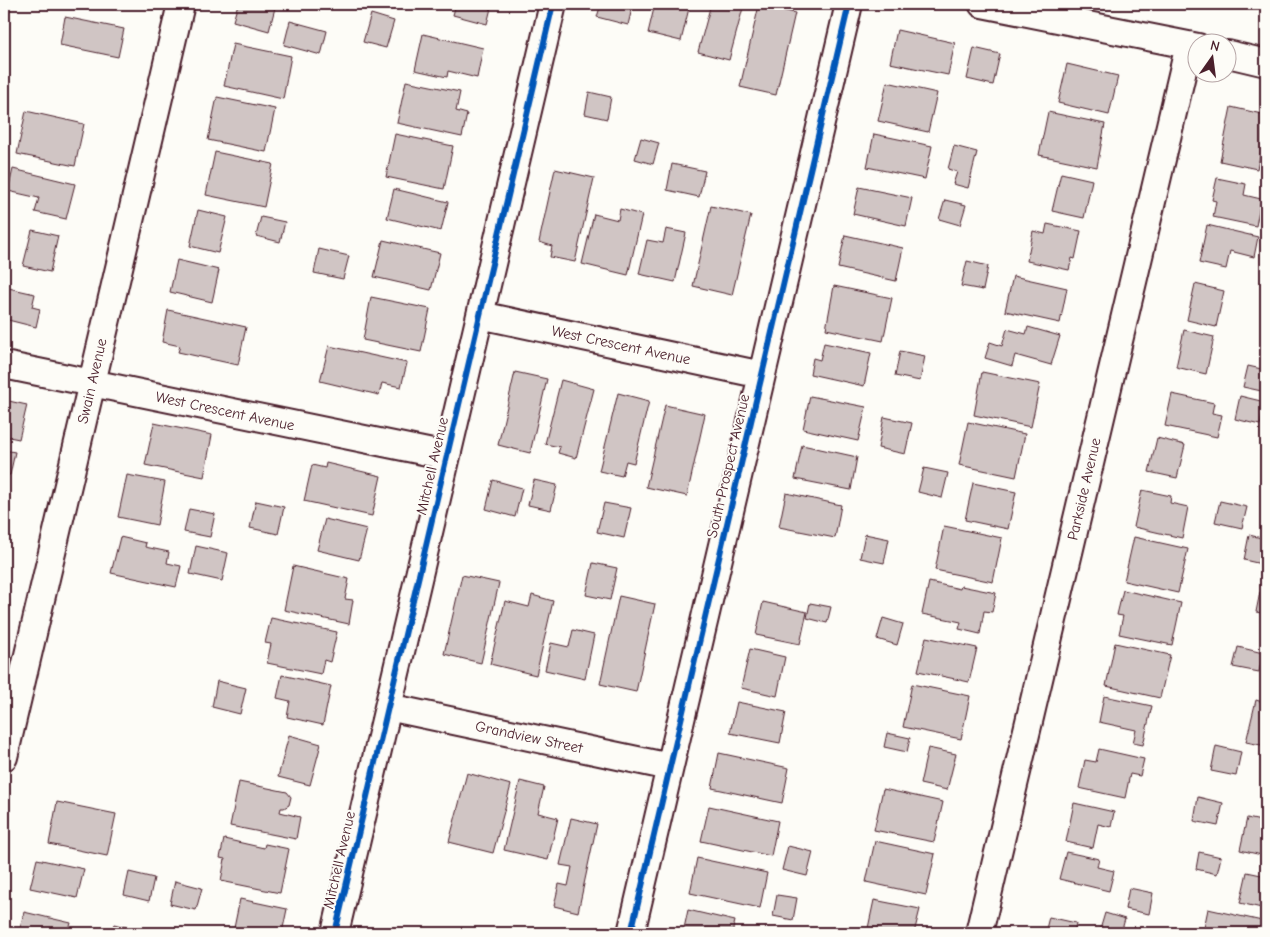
<svg xmlns="http://www.w3.org/2000/svg" width="1270" height="937" font-family="'Comic Neue',sans-serif">
  <style>
    .building { fill: #d0c5c4; stroke: #4a1f2b }
    .lines { fill: none; stroke-linecap: round; stroke-linejoin: round }
    .minor-casing { stroke: #4a1f2b; stroke-width: 30 }
    .minor { stroke: #fdfcf7; stroke-width: 26 }
    .cycleway-casing { stroke: #fdfcf7; stroke-width: 9 }
    .cycleway { stroke: #0057b8; stroke-width: 6 }
    .labels { text-anchor: middle; stroke-width: 4; stroke-linejoin: round; paint-order: stroke }
    .street-label { font-size: 15px; fill: #4a1f2b; stroke: #fdfcf7 }
  </style>
  <rect width="100%" height="100%" fill="#fdfcf7"/>
  <filter id="ink" filterUnits="userSpaceOnUse"><feTurbulence type="fractalNoise" baseFrequency=".02" numOctaves="2"/><feDisplacementMap in="SourceGraphic" scale="10" xChannelSelector="R" yChannelSelector="G"/><feConvolveMatrix kernelMatrix="1 2 1 2 8 2 1 2 1" color-interpolation-filters="sRGB"/></filter>
  <g filter="url(#ink)">
    <!-- building -->
    <path class="building" d="M91,4H115L114,9Z
      M238,4H276L269,31L233,21Z
      M456,4H492L487,24L453,15Z
      M601,4H633L628,25L597,17Z
      M655,4H690L681,41L648,33Z
      M711,4H744L729,60L698,52Z
      M759,5L795,13L776,95L740,87Z
      M371,14L394,21L386,48L363,42Z
      M65,17L124,29L118,57L60,45Z
      M290,21L327,31L321,55L284,45Z
      M897,30L955,43L948,75L890,63Z
      M423,34L483,48L477,78L448,71L447,77L415,70Z
      M233,44L291,56L283,99L224,86Z
      M974,48L1000,54L993,85L967,79Z
      M1067,64L1118,76L1109,115L1058,103Z
      M406,81L460,92L456,111L467,114L462,137L397,123Z
      M887,82L937,93L928,132L878,121Z
      M589,92L611,97L607,119L585,114Z
      M217,97L275,109L266,152L208,140Z
      M1231,107L1266,115V148L1262,147L1257,169L1220,161Z
      M26,111L84,124L75,166L17,154Z
      M1048,112L1105,124L1097,167L1039,155Z
      M395,134L453,146L444,189L386,177Z
      M874,134L932,146L925,179L867,167Z
      M641,138L659,143L653,164L635,159Z
      M954,146L977,152L968,188L953,184L957,172L948,169Z
      M215,152L273,164L264,207L206,195Z
      M672,164L705,171L699,197L667,190Z
      M13,169L75,184L66,219L35,212L39,198L8,191Z
      M555,169L594,178L575,262L550,257L552,246L539,242Z
      M1061,173L1092,180L1084,218L1052,211Z
      M1217,178L1246,184L1244,195L1261,199L1256,226L1213,217L1216,201L1212,200Z
      M859,187L912,198L906,226L853,214Z
      M394,189L448,202L441,231L387,218Z
      M945,200L966,205L960,225L939,219Z
      M711,206L751,215L732,295L693,286Z
      M620,209L642,215L628,275L582,264L594,214L618,220Z
      M198,210L227,217L218,253L190,246Z
      M261,217L285,222L280,242L256,236Z
      M1047,224L1081,231L1075,259L1072,258L1069,270L1027,261L1033,231L1045,234Z
      M1207,225L1258,237L1254,257L1230,251L1226,269L1199,263Z
      M666,229L686,233L675,282L639,274L647,240L663,243Z
      M32,230L58,236L50,272L23,266Z
      M845,235L903,248L896,281L838,268Z
      M383,240L440,253L431,290L374,277Z
      M319,249L349,256L343,279L314,273Z
      M177,260L219,270L212,302L170,292Z
      M967,261L988,266L983,290L961,286Z
      M1013,276L1067,288L1060,323L1005,311Z
      M1195,284L1224,291L1216,327L1187,320Z
      M834,286L892,298L883,341L826,329Z
      M4,287L35,294L32,307L40,309L36,327L4,319Z
      M371,297L430,309L421,352L363,340Z
      M168,310L246,327L238,365L178,352L180,346L162,342Z
      M1028,327L1060,336L1051,365L1015,355L1012,366L985,358L990,342L1002,346L1007,329L1026,334Z
      M1184,330L1214,337L1206,374L1176,367Z
      M824,343L871,353L864,386L810,374L813,358L820,360Z
      M329,346L407,363L401,387L382,383L379,395L320,381Z
      M900,351L925,356L920,381L895,376Z
      M1248,366L1266,370V392L1243,387Z
      M515,372L547,379L530,453L498,445Z
      M982,372L1040,384L1031,427L974,415Z
      M561,380L594,389L576,458L558,453L560,447L545,444Z
      M618,393L649,401L634,463L626,461L622,476L599,471Z
      M1172,394L1214,403L1212,413L1222,415L1217,437L1165,426Z
      M810,396L866,407L858,441L803,429Z
      M1240,396L1265,402L1260,425L1235,419Z
      M4,400L27,405L19,439L4,436Z
      M665,405L705,414L687,496L646,487Z
      M884,417L912,423L905,454L878,448Z
      M968,422L1025,434L1016,477L959,465Z
      M154,423L212,435L204,477L145,465Z
      M1157,438L1185,445L1177,478L1149,472Z
      M802,445L857,457L851,490L795,479Z
      M4,450L15,452L10,475L4,474Z
      M326,463L381,476L372,516L304,501L312,465L325,468Z
      M924,468L948,473L942,498L918,492Z
      M127,475L165,482L157,525L118,517Z
      M493,480L522,488L515,517L486,509Z
      M534,480L557,485L551,510L528,505Z
      M973,483L1016,492L1008,529L965,520Z
      M1142,490L1171,496L1170,503L1188,507L1182,538L1134,527Z
      M786,493L841,505L835,538L779,527Z
      M256,501L284,507L278,534L250,528Z
      M1220,501L1247,507L1242,528L1215,522Z
      M604,503L631,508L624,538L597,532Z
      M189,509L215,514L210,537L184,532Z
      M325,519L367,529L359,560L317,550Z
      M944,526L1002,538L993,582L935,570Z
      M865,534L889,539L884,563L860,558Z
      M1249,535L1266,539V565L1244,560Z
      M120,537L146,543L145,547L169,552L167,563L181,566L176,587L111,573Z
      M1134,537L1188,549L1178,593L1124,581Z
      M196,546L228,553L222,581L190,574Z
      M593,563L617,568L610,600L586,595Z
      M293,566L349,579L345,599L353,600L349,624L284,610Z
      M462,575L499,583L481,663L444,654Z
      M929,582L960,589L961,586L996,593L992,612L984,611L980,634L959,629L961,622L922,614Z
      M1123,590L1181,603L1172,645L1119,634L1123,616L1117,615Z
      M1260,592L1266,593V614L1256,612Z
      M532,595L553,601L536,675L490,664L505,601L529,607Z
      M619,596L655,604L636,692L600,684Z
      M763,602L807,612L800,644L756,635Z
      M810,603L831,607L827,623L807,618Z
      M271,618L337,632L330,662L324,660L321,674L267,663L271,644L265,643Z
      M883,618L903,624L897,645L877,639Z
      M573,630L594,635L585,679L545,670L551,643L569,647Z
      M926,637L977,648L969,682L918,671Z
      M1115,643L1170,655L1160,698L1106,686Z
      M1238,647L1263,653L1259,672L1233,667Z
      M750,649L785,657L777,696L741,688Z
      M282,675L331,686L323,725L287,717L290,701L277,698Z
      M217,681L246,688L240,714L212,707Z
      M912,684L970,696L961,739L903,727Z
      M1104,696L1152,706L1143,745L1133,743L1136,730L1099,722Z
      M1256,700L1266,703V746L1246,742Z
      M737,702L786,712L780,743L730,733Z
      M887,733L910,738L907,752L884,747Z
      M289,735L321,744L310,785L278,777Z
      M1216,746L1241,752L1236,776L1211,771Z
      M928,748L956,754L947,790L920,784Z
      M1099,749L1144,759L1140,776L1130,774L1125,798L1079,788L1085,760L1096,762Z
      M719,753L789,768L782,803L712,788Z
      M467,773L511,785L493,853L449,842Z
      M1266,775V800L1261,799Z
      M520,781L544,787L538,813L558,818L548,860L504,850Z
      M239,782L287,792L291,797L289,805L284,808H281L280,812L300,817L296,839L230,826Z
      M883,789L943,802L934,842L874,830Z
      M1198,797L1223,803L1218,826L1194,821Z
      M57,802L116,814L107,856L49,844Z
      M1074,803L1114,812L1111,827L1098,824L1093,848L1066,842Z
      M709,806L778,821L771,856L701,841Z
      M571,818L597,824L578,912L554,906L559,884L568,886L572,867L560,865Z
      M1247,818L1266,822V856L1240,850Z
      M224,839L264,848L265,844L289,849L280,893L221,881L225,859L220,858Z
      M875,841L935,854L926,895L866,882Z
      M788,846L813,852L807,876L782,870Z
      M1066,852L1099,859L1097,867L1114,871L1109,891L1059,879Z
      M1199,852L1221,857L1217,874L1196,869Z
      M697,858L767,873L760,908L690,893Z
      M37,859L84,869L77,898L30,888Z
      M129,872L154,878L149,901L124,895Z
      M1247,872L1266,876V909L1240,903Z
      M175,881L202,888L196,910L170,904Z
      M1129,888L1153,893L1149,914L1125,909Z
      M777,895L797,898L793,920L773,916Z
      M240,899L287,909L282,933H258L234,928Z
      M874,900L920,909L914,933H867Z
      M1208,909L1262,921L1259,933H1203Z
      M688,910L735,921L732,933H683Z
      M24,912L71,923L68,933H19Z
      M1105,913L1125,919L1121,933H1099Z
      M1049,917L1076,923L1074,933H1045Z
      M114,924L137,930L136,933H111Z"/>
    <g class="lines">
      <!-- minor casing -->
      <g class="minor-casing">
        <path id="minor" d="M982,4L1198,47
          M1228,54L1266,63
          M480,315L762,375
          M4,365L447,456
          M388,707L670,767
          M4,757L181,4
          M335,933L553,4
          M631,933L849,4
          M979,933L1189,45"/>
      </g>
      <!-- minor -->
      <use href="#minor" class="minor"/>
      <!-- cycleway casing -->
      <g class="cycleway-casing">
        <path id="cycleway" d="M335,933L553,4
          M631,933L849,4"/>
      </g>
      <!-- cycleway -->
      <use href="#cycleway" class="cycleway"/>
    </g>
  </g>
  <g class="labels">
    <!-- street labels -->
    <g class="street-label">
      <text transform="translate(621 345) rotate(12)" y="5">West Crescent Avenue</text>
      <text transform="translate(92 381) rotate(-77)" y="5">Swain Avenue</text>
      <text transform="translate(225 411) rotate(12)" y="5">West Crescent Avenue</text>
      <text transform="translate(432 466) rotate(-77)" y="5">Mitchell Avenue</text>
      <text transform="translate(728 466) rotate(-77)" y="5">South Prospect Avenue</text>
      <text transform="translate(1084 489) rotate(-77)" y="5">Parkside Avenue</text>
      <text transform="translate(529 737) rotate(12)" y="5">Grandview Street</text>
      <text transform="translate(339 860) rotate(-77)" y="5">Mitchell Avenue</text>
    </g>
  </g>
  <!-- margin -->
  <rect width="1270" height="937" fill="none" stroke="#fdfcf7" stroke-width="20"/>
  <rect x="10" y="10" width="1250" height="917" fill="none" stroke="#4a1f2b" stroke-width="2" filter="url(#ink)"/>
  <!-- north arrow -->
  <g transform="translate(1212 58) rotate(14)"><circle r="24" fill="#fdfcf7" stroke="#b5a4a5"/>
  <path d="M0-4L9 19L0 12L-9 19Z" fill="#4a1f2b"/>
  <text y="-8" font-size="14" font-weight="bold" text-anchor="middle" fill="#4a1f2b">N</text>
  </g>
</svg>
